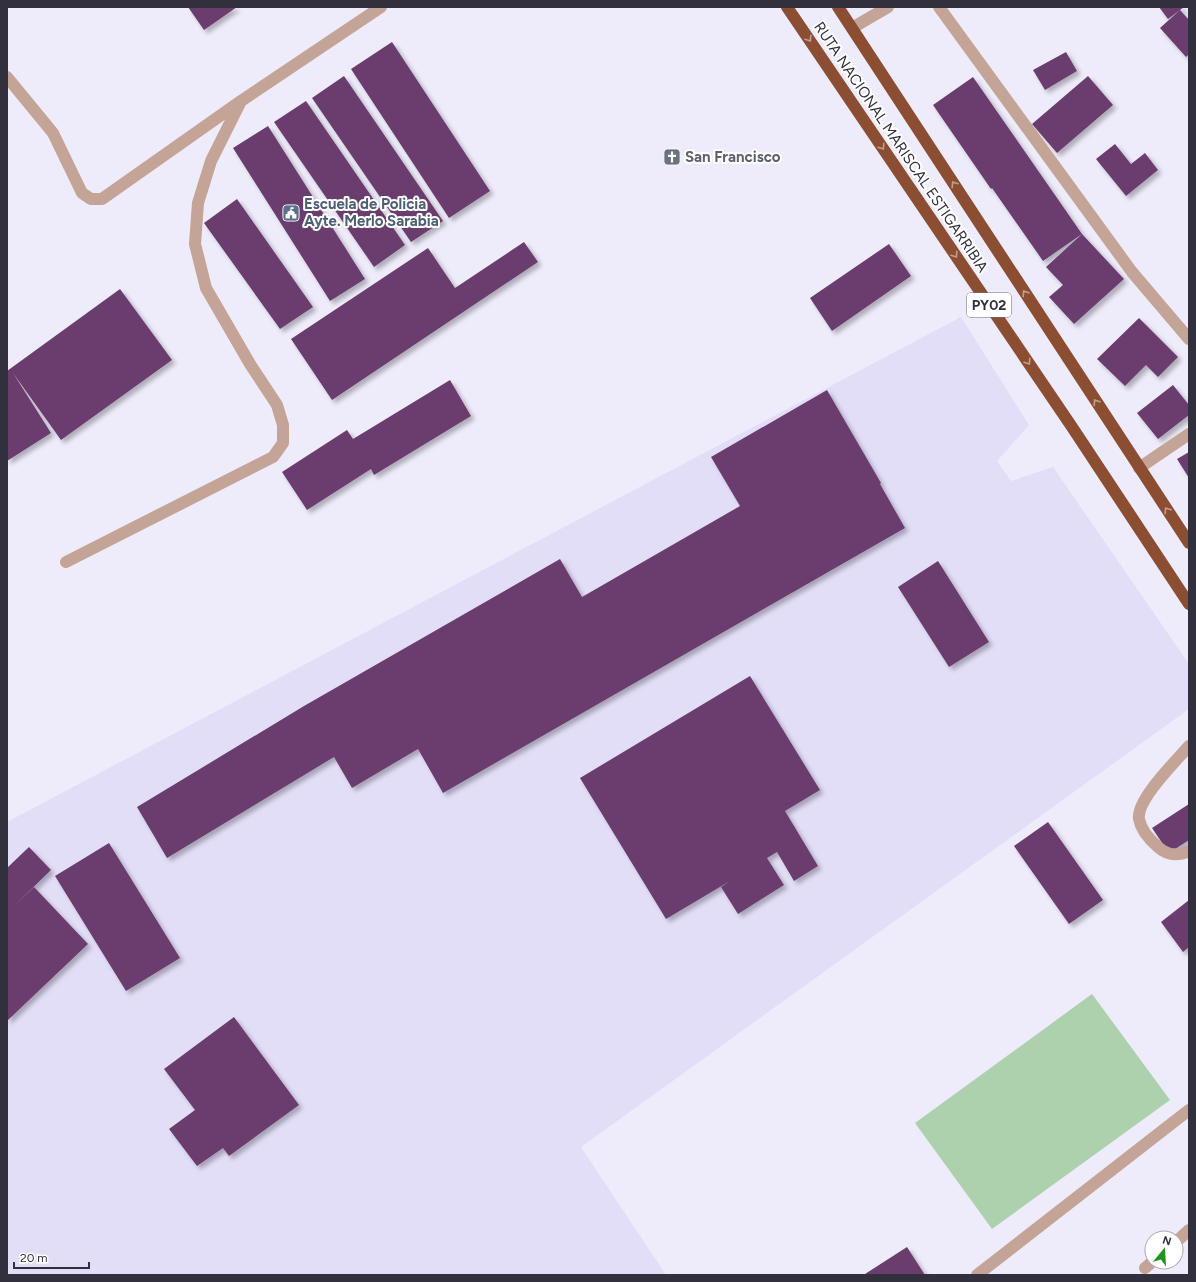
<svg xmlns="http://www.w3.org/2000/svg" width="1196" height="1282" font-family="Figtree,sans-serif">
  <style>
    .built { fill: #e3def8 }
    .green { fill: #acd1ac }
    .building { fill: #6b3e6e; filter: url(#shadow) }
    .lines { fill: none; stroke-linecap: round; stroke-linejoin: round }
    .minor { stroke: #c3a496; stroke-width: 12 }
    .highway { stroke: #8c4e32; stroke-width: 12 }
    .oneway { stroke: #c09e8e }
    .labels { text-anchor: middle; stroke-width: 4; stroke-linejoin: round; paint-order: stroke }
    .shield { fill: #fff; stroke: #706e78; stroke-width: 1 }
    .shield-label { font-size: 14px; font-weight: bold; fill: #33303e }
    .street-label { font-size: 15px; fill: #33303e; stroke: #fff }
    .worship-label { font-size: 15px; font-weight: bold; fill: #5b616d; stroke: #fff; text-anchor: start }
    .service-label { font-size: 15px; font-weight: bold; fill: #4e5e75; stroke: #fff; text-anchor: start }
  </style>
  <defs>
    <filter id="shadow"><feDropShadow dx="3.5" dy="3.5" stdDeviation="2" flood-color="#0004"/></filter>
  </defs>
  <rect width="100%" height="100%" fill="#eeebfa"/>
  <!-- built -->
  <path class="built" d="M961,317L1029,425L997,461L1011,481L1053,467L1189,664V709L581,1147L666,1275H7V822Z"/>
  <!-- green -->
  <path class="green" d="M1092,994L1170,1100L992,1229L915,1123Z"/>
  <!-- building -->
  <path class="building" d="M188,7H237L204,30Z
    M1159,7H1184L1168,19Z
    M1180,10L1189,20V54L1186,57L1160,28Z
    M392,42L490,191L449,218L351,69Z
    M1066,52L1077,71L1045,90L1033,70Z
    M344,76L443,221L411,242L312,98Z
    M1088,76L1113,105L1057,153L1032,124Z
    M973,77L1082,234L1043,261L992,188L991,189L933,105Z
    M306,101L405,245L374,267L274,122Z
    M268,126L365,279L330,301L233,148Z
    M1115,144L1131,164L1145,153L1158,170L1126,196L1096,159Z
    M237,199L313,307L280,329L204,223Z
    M1082,234L1124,279L1074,324L1049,297L1063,285L1046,267Z
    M524,242L538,262L332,400L291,339L428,248L455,288Z
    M889,244L911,276L832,331L810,298Z
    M120,289L172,360L61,440L13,373L51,433L7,461V371Z
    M1139,318L1178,357L1158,377L1146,365L1125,386L1097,359Z
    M450,380L471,416L374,475L371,469L307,510L282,472L347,430L353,439Z
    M1173,385L1189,405V415L1158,439L1137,413Z
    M827,390L881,483L880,484L905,528L443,793L418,749L352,788L334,757L167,858L137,807L304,706L560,559L582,597L740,506L711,457Z
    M1189,452V478L1177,459Z
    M938,561L989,642L949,667L898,587Z
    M750,676L820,790L785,811L818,866L794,881L777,852L767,858L784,885L738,914L721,887L730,881L666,919L580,778Z
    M1189,804V840L1169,853L1152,828Z
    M1048,822L1103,900L1069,924L1014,846Z
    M109,843L180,958L126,991L55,876Z
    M29,847L51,870L13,907L34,887L88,944L7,1021V868Z
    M1189,900V947L1183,952L1161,922Z
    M234,1017L299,1105L229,1156L223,1148L197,1166L169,1129L195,1110L164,1069Z
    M907,1247L925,1275H866L865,1274Z"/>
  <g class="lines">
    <!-- minor -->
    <path class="minor" d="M939,7L1132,272L1189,339
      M852,28L888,7
      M7,77L53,133L82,193L91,199H102L241,101L381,7
      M1139,468L1189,434
      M66,562L273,457L283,443V425L277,405L250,364L206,288L195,244L198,203L211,161L241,101
      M1189,746C1176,761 1136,800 1139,819C1141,830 1150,840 1158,847C1168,856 1178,856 1189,851
      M1176,1242L1189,1230
      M1145,1268L1152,1262
      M977,1275L1189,1110"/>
    <!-- highway -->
    <path class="highway" d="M787,7L1072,427L1189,604
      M838,7L1189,543"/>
  </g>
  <!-- one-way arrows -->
  <defs><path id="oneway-chevron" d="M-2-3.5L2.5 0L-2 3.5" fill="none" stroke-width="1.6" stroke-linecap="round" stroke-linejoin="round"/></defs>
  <g class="oneway">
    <use href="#oneway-chevron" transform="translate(809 39) rotate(56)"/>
    <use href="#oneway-chevron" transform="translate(882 147) rotate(56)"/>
    <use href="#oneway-chevron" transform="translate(954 184) rotate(-123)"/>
    <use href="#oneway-chevron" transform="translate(955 255) rotate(56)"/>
    <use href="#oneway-chevron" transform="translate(1025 293) rotate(-123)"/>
    <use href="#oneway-chevron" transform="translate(1028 362) rotate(56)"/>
    <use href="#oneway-chevron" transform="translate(1096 402) rotate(-123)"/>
    <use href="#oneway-chevron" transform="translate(1167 510) rotate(-124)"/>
  </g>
  <!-- icons -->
  <defs>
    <g id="church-square" transform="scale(0.9)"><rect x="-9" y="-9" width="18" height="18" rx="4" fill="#6b7280" stroke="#fff"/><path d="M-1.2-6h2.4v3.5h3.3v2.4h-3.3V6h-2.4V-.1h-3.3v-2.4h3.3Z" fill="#fff"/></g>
    <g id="civic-square" transform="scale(0.9)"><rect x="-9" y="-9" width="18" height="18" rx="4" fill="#5c6f8a" stroke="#fff"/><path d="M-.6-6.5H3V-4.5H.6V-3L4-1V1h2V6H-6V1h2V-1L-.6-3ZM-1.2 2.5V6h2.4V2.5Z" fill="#fff"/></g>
  </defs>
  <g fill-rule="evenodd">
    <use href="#church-square" x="672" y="157"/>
    <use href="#civic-square" x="291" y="213"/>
  </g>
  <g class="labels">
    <!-- shield labels -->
    <rect class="shield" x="967" y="293" width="44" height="24" rx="3"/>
    <g class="shield-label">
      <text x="989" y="310">PY02</text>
    </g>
    <!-- street labels -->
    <g class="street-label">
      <text transform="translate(901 147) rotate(56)" y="5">RUTA NACIONAL MARISCAL ESTIGARRIBIA</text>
    </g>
    <!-- worship labels -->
    <g class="worship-label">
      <text x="685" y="162">San Francisco</text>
    </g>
    <!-- service labels -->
    <g class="service-label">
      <text x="304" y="209">Escuela de Policia<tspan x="304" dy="17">Ayte. Merlo Sarabia</tspan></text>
    </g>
  </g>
  <!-- border -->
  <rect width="1196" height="1282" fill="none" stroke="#33303e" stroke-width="16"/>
  <!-- north arrow -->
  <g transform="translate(1164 1250) rotate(18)"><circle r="19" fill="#ffffff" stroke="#adacb2"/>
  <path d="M0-3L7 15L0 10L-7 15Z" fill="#209421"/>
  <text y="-6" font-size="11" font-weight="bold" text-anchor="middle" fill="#33303e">N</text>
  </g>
  <!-- scale -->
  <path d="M14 1262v6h75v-6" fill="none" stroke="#33303e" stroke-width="2"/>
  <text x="20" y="1262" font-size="12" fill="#33303e" stroke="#ffffff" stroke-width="3" paint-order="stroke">20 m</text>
</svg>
